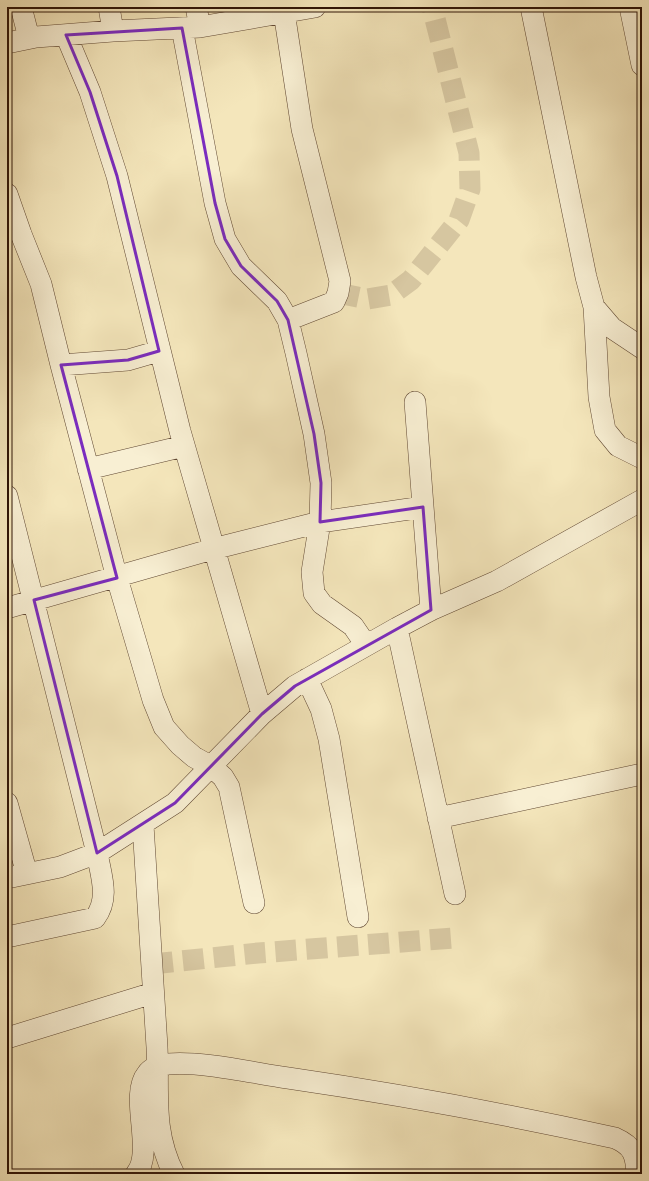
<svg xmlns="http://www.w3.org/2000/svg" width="649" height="1181" font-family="Cardo,serif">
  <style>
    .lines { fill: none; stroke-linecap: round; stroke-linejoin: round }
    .minor-tunnel { stroke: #d6c6a0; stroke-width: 21; stroke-dasharray: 21 10; stroke-linecap: butt }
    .minor-casing { stroke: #604833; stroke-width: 22 }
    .minor { stroke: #f8efd3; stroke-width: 21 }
    .marked { fill: none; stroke: #7b2cbf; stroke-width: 3; stroke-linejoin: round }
  </style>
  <rect width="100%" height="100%" fill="#f4e6bb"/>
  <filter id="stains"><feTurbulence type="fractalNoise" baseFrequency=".005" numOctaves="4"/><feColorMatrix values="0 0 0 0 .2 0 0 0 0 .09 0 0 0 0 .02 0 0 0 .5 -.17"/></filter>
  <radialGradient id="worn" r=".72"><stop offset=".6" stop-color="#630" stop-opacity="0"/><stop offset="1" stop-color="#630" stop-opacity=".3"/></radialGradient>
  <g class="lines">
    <!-- minor-tunnel -->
    <path class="minor-tunnel" d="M338,293L367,299L391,295L411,280L459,220L470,189L469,153L432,7
      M152,964L258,953L454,938"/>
    <!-- minor casing -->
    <g class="minor-casing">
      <path id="minor" d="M21,7L29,38
        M109,7L113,31
        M196,7L200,27
        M531,7L586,277L594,307L612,328L642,348
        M630,7L642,65
        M284,12L302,129L340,281L338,293L334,302L288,320
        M182,28L215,203L225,239L241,266L277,301L288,320L296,353L314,434L321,483L320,522L312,572L314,593L322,604L353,626L366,645
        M66,35L90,92L117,176L180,431L262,714
        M7,43L36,37L113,31L200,27L315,7
        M7,194L21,234L41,284L61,365L117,578L153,700L164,727L180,745L194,757L212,767L223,777L229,787L254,903
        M594,307L599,397L605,430L618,446L642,458
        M61,365L128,360L159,351
        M415,402L431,610
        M88,469L184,446
        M7,496L97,853C101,876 110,898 95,918L7,937
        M7,608L213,549L320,522L423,507
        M397,628L455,894
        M307,679L321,709L329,739L358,917
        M7,803L27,874
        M438,818L642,774
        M143,825C147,899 153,973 157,1047C159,1093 152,1131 174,1174
        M7,878L60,867L97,853L175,803L262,714L295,686L397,628L431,610L497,581L642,500
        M7,1038L153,993
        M136,1174C155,1152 129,1096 147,1074C151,1068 161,1065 168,1064C203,1061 253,1073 288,1078C398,1094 506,1114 615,1138C633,1146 636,1154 637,1174"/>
    </g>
    <!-- minor -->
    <use href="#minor" class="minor"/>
  </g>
  <!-- marked area -->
  <path class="marked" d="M182,28L215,203L225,239L241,266L277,301L288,320L314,434L321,483L320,522L423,507L431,610L295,686L262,714L175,803L97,853L34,600L117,578L61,365L128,360L159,351L117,176L90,92L66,35Z"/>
  <!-- margin -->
  <rect width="649" height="1181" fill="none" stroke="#f4e6bb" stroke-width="24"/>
  <rect x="8" y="8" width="633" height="1165" fill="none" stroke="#2f1406" stroke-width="2"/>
  <rect x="12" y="12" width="625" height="1157" fill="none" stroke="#2f1406"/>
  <rect width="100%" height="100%" filter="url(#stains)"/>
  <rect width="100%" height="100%" fill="url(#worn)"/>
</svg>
